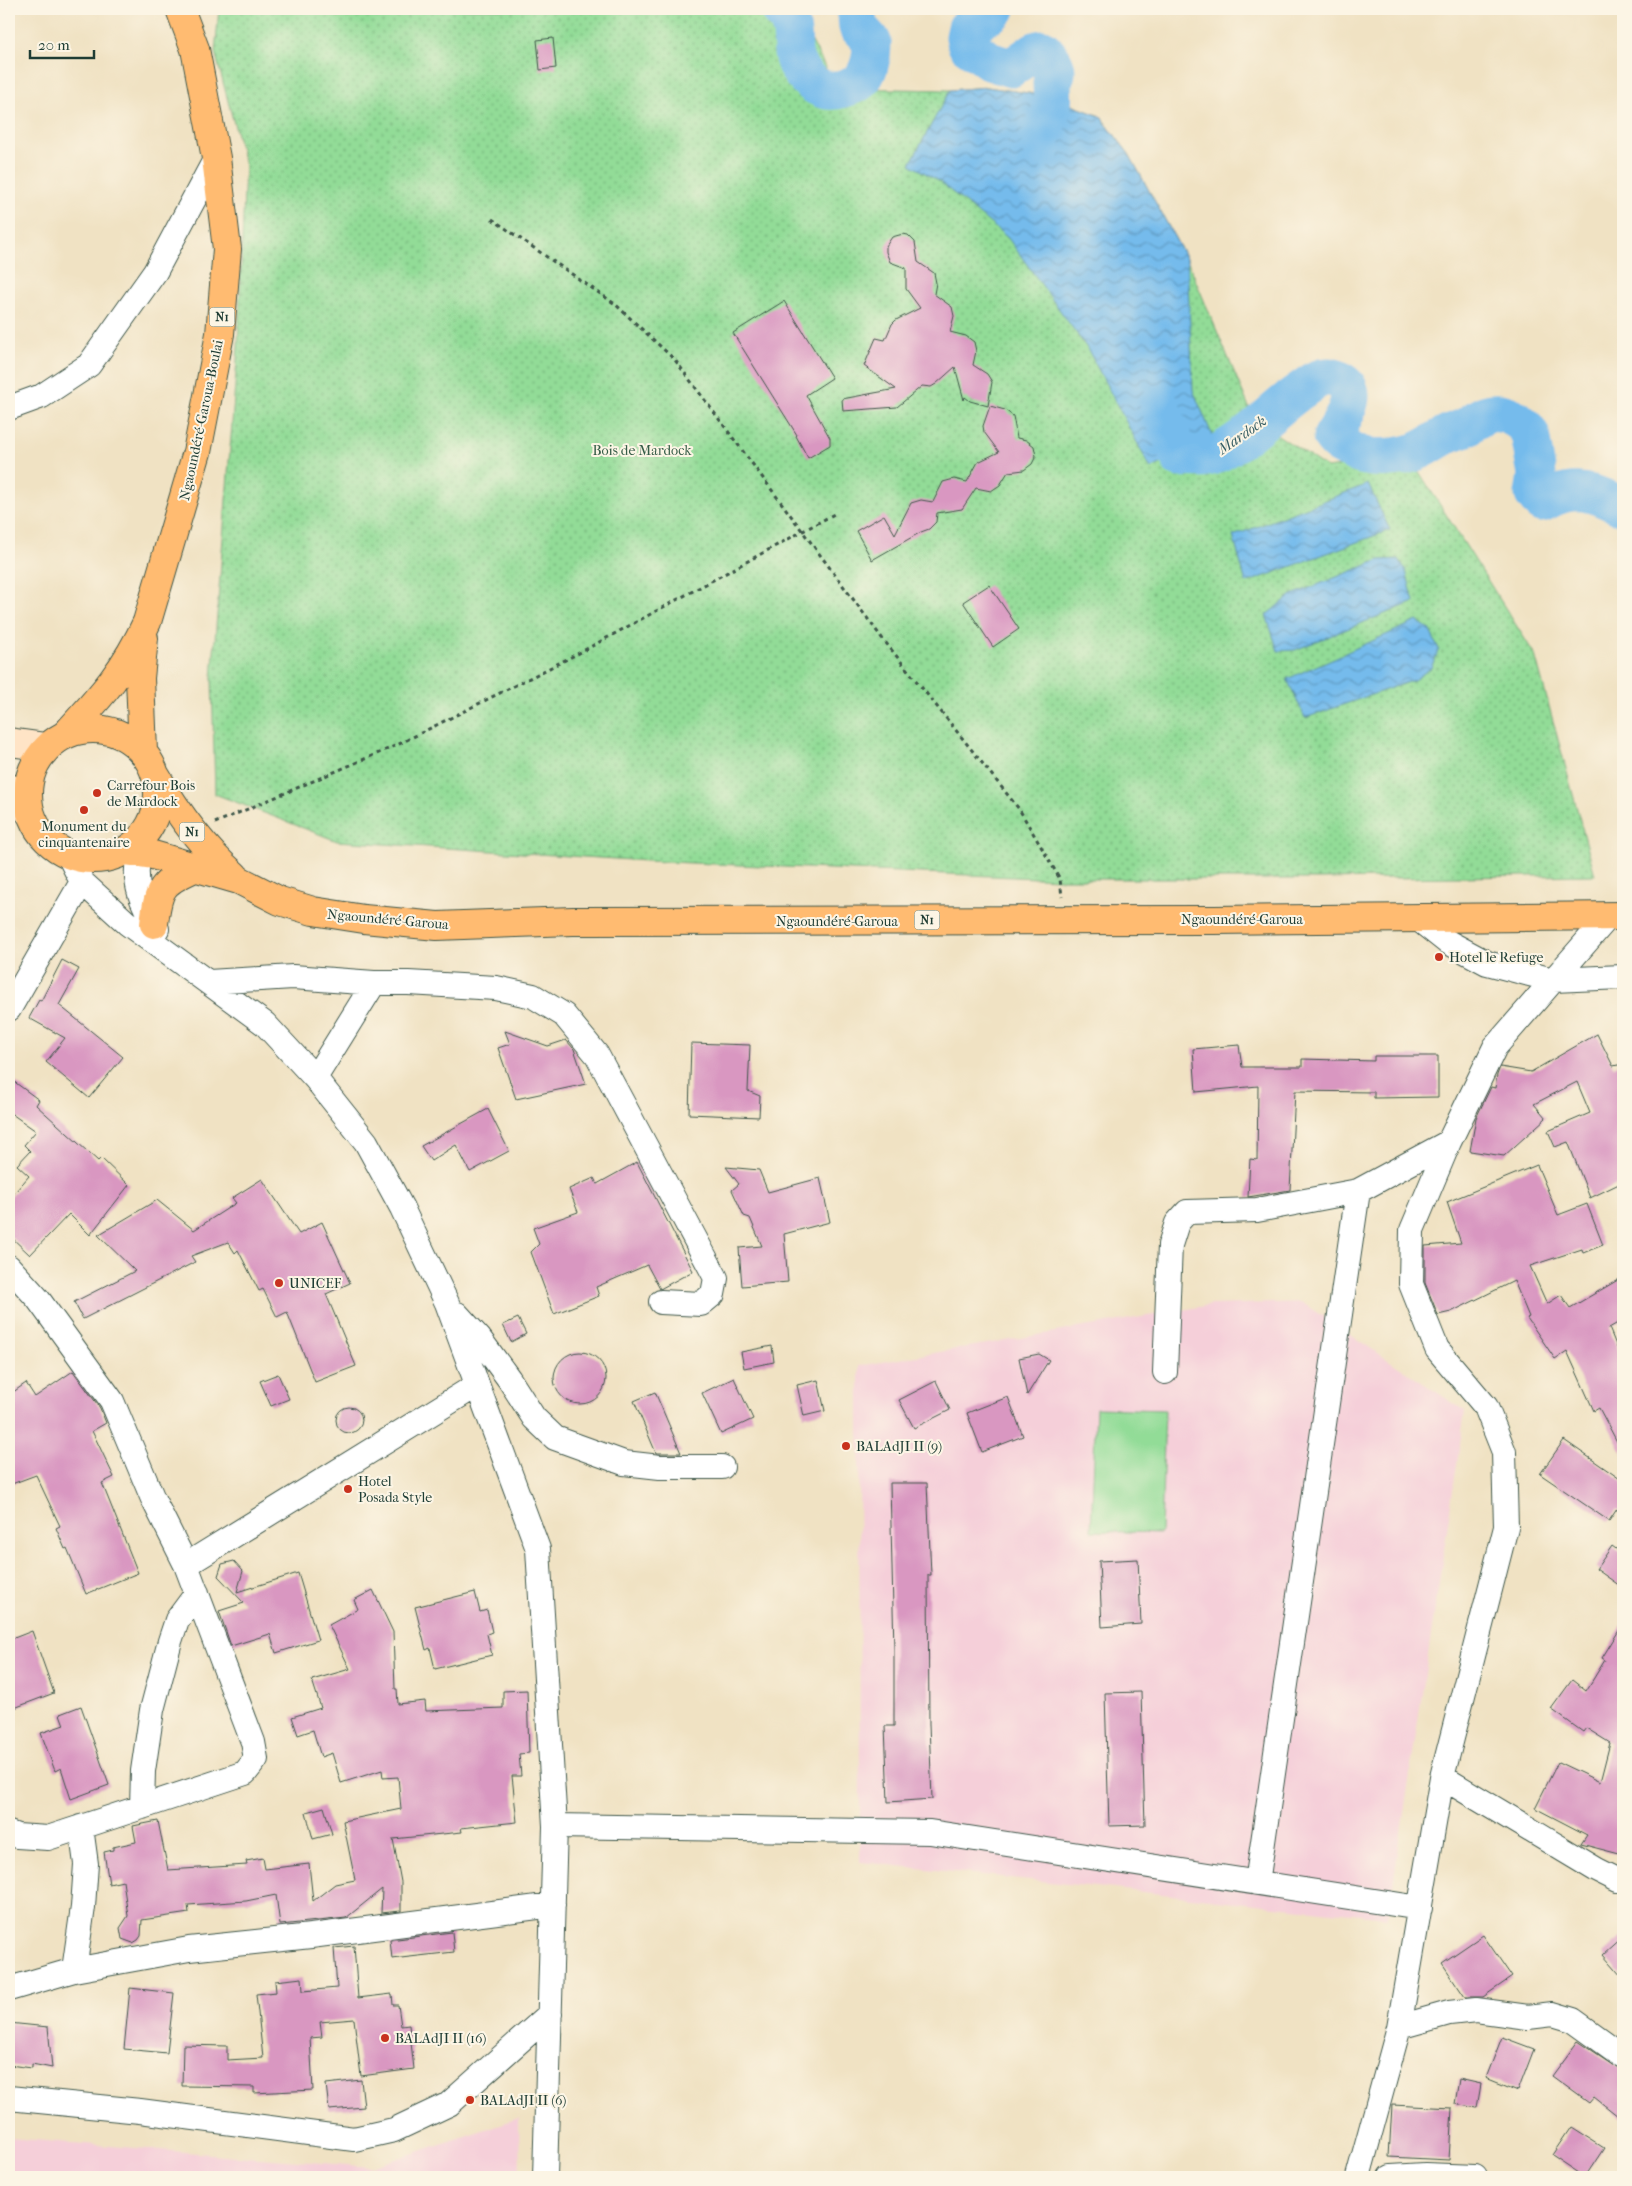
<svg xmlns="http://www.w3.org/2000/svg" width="1632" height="2186" font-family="'IM FELL French Canon',serif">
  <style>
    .built { fill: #f5cfd9 }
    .park { fill: url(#park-dots); stroke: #588c66 }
    .pitch { fill: #92dc97; stroke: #588c66 }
    .water { fill: url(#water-waves); stroke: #4a7c90 }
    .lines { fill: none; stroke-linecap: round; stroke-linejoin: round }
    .river { stroke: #75bbec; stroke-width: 39 }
    .building { fill: #d997c1 }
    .street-casing { stroke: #3e5649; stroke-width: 26 }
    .secondary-casing { stroke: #3e5649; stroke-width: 30 }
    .highway-casing { stroke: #3e5649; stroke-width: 30 }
    .path { stroke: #3e5649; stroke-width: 3; stroke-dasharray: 4 4; stroke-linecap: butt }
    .street { stroke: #fff; stroke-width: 24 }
    .secondary { stroke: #ffe4c6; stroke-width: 28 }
    .highway { stroke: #ffbb71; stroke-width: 28 }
    .poi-dot { fill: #c8321e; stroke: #fcf5e5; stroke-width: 2 }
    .labels { text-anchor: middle; stroke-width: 4; stroke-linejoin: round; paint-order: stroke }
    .shield { fill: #fcf5e5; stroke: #617469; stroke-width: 1 }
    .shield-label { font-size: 12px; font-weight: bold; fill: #1f3d34 }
    .street-label { font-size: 14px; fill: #1f3d34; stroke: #fcf5e5 }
    .park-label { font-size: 14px; fill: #365d48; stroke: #fcf5e5 }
    .poi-label { font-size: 14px; fill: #1f3d34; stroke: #fcf5e5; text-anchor: start }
    .water-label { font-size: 15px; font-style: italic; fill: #345c62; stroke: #fcf5e5 }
  </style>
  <defs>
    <pattern id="park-dots" width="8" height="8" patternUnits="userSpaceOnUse" patternTransform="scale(1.25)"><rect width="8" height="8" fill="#92dc97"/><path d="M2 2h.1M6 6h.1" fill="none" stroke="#77b47c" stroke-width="1.8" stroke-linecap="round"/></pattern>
    <pattern id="water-waves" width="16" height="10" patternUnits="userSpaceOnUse" patternTransform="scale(1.25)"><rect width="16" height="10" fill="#75bbec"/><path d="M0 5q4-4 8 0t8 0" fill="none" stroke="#5f99c0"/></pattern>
  </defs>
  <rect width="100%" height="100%" fill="#fcf5e5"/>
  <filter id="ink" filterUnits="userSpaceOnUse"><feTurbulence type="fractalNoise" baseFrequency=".02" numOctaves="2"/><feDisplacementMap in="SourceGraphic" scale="10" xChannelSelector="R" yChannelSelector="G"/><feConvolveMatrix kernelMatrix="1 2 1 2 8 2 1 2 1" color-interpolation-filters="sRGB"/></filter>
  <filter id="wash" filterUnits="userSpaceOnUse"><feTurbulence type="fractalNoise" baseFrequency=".0096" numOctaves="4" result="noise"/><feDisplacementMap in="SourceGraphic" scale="20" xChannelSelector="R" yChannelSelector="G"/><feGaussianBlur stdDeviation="1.12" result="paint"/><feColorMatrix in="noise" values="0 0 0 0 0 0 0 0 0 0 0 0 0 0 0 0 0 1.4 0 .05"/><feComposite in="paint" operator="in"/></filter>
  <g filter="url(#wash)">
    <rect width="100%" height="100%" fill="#f0e2c3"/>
    <!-- built -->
    <path class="built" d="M1301,1302L1465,1411L1388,1918L860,1862L859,1366L1211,1305Z
      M519,2118L520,2177H13L9,2156V2138L372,2167Z"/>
    <!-- park -->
    <path class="park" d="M219,9H795L836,88L950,90L987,87L1048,96L1100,116L1129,154L1187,260L1254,419L1327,468L1409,456L1535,655L1595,875L1323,879H1060L646,861L337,841L215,794L212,678L238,347L245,165L215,52Z"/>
    <!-- pitch -->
    <path class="pitch" d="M1096,1408L1165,1410L1161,1533L1091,1531Z"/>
    <!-- water -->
    <path class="water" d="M987,87L1048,96L1100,116L1129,154L1187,260L1193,390L1212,435L1151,469L1087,348L1008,238L940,182L910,164L950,90Z
      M1368,484L1390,530L1246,583L1233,536Z
      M1399,559L1406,571L1414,602L1295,650L1278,651L1266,615L1292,595L1379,560Z
      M1417,621L1429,629L1439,649L1431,668L1414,680L1305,718L1287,679Z"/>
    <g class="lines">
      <!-- river -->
      <path class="river" d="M780,9C783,14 788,19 790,25C794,34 792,43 793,52C795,70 815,93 835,90C840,90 848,87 853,85C869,79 872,57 872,42L858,27L856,9
        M996,9L992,13L967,28L965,37L967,45L992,62L1011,68L1035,51L1043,49C1048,55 1057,63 1056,73C1056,76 1052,80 1052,83C1052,93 1054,101 1051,111C1047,123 1038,135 1042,149
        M1159,404L1180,458C1192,456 1203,460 1214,455C1245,441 1269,414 1296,394C1303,389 1311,383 1318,379C1328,375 1338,377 1346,385C1358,397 1339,426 1332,437C1337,445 1346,448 1354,452C1370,461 1401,458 1418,451C1428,447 1438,439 1448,434C1453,431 1460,430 1466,427C1474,422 1482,414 1492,413C1507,411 1524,422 1530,434L1537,475L1534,494L1541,503C1547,501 1552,497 1559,495C1581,486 1603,497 1623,507"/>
    </g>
    <g id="blocks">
      <!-- building -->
      <path class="building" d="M553,38L556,68L540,70L537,40Z
        M903,234L908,235L915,242L918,262L934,273L936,283L934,294L952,307L954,316L950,332L966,336L974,342L976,351L973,365L987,374L992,382L988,406L970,401L965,397L964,400L955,367L936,384L931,387L922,386L897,407L843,411L842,399L896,389L864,366L876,338L885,340L892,324L896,320L920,308L906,289V268L890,262L886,252V246L892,237Z
        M784,301L832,378L806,395L830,438V445L808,458L796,436L797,435L733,333Z
        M990,406L1005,410L1013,416L1017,438L1026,440L1034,446L1036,456L1032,464L1024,470L1008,472L1000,485L991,491L976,488L962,509L937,513L936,522L929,529L921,532L872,560L856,531L884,515L895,534L911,503L921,500L933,502L943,482L954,479L967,482L978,462L999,452L984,432L983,426Z
        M989,585L1019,629L993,647L963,602Z
        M62,960L79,969L59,1005L123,1057L89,1098L46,1062L65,1038L29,1018L39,1000L41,1001Z
        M505,1031L548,1046L566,1040L574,1049L586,1084L516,1099L498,1048L510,1044Z
        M1597,1034L1613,1066L1623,1064V1182L1590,1198L1568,1142L1555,1147L1548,1131L1590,1113L1577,1082L1534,1104L1546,1118L1504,1156L1470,1151L1476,1118L1491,1087L1495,1088L1497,1075L1500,1067L1531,1072Z
        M691,1043L750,1045L748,1091L760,1096L759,1117L689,1114Z
        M1239,1045L1242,1067H1302V1059L1374,1061V1056H1438V1097L1374,1098V1092L1295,1091L1290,1190L1248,1197L1250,1159L1257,1160L1258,1086L1196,1092L1193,1049Z
        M9,1078L39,1100L36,1105L98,1161L101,1158L129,1185L90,1235L69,1214L30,1255L9,1235V1199L29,1176L17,1165L30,1151L24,1145L36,1131L9,1112Z
        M488,1109L509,1151L470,1172L456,1145L431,1161L421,1146Z
        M637,1162L693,1271L660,1289L647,1265L596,1287L599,1296L554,1314L531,1252L539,1244L533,1228L578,1212L569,1189L594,1178L597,1184Z
        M1537,1165L1558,1215L1587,1204L1603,1245L1583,1253L1582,1249L1530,1266L1547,1304L1561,1295L1570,1308L1623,1277V1320L1609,1328L1623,1362V1453L1599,1408L1594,1411L1567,1351L1555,1359L1527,1318L1529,1317L1514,1281L1451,1312L1438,1315L1425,1283V1246L1461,1243L1447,1202Z
        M726,1167L759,1170L768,1192L820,1178L830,1222L784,1234L788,1282L742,1286L739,1248L762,1246L750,1218L744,1216L732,1190L739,1184Z
        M262,1179L299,1234L322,1222L350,1283L326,1294L356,1366L315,1382L287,1312L277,1317L263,1289L259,1291L238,1250L235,1253L228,1242L191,1256L195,1262L83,1319L74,1302L135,1271L98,1235L157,1200L194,1230L236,1203L232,1198Z
        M518,1318L526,1334L511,1342L503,1325Z
        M772,1346L774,1362L744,1368L741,1352Z
        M554 1378a26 26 0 1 1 52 0a26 26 0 1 1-52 0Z
        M1039,1354L1049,1360L1027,1395L1019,1358Z
        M73,1371L100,1408L106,1423L92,1431L114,1477L102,1483L138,1573L86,1594L67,1548L65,1549L56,1528L60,1526L36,1475L9,1485V1395L26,1383L35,1397Z
        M278,1374L289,1399L271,1406L260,1381Z
        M734,1378L753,1419L721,1434L702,1393Z
        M818,1380L825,1411L804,1416L797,1385Z
        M936,1381L950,1410L914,1428L899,1400Z
        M655,1392L681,1453H656L634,1401Z
        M1008,1397L1023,1436L982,1452L967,1413Z
        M336 1420a13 13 0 1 1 26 0a13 13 0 1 1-26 0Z
        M1564,1440L1623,1481V1514L1617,1509L1609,1521L1540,1474Z
        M890,1483H927L931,1575H928L929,1724L932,1799L888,1802L885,1726H894V1650Z
        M1612,1546L1623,1554V1588L1596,1569Z
        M1138,1559L1141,1624L1102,1627L1099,1561Z
        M234,1561L243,1571L237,1592L298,1573L318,1640L276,1653L270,1634L231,1646L219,1611L244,1603L218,1576L222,1564Z
        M373,1590L393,1632L395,1689H397L398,1704L425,1701L426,1711L503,1708V1691L527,1690L529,1753L519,1754L521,1776H512L517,1822L461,1828L462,1832L393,1839L401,1882V1911L381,1913L382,1889L346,1918L280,1925L276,1895L246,1901L188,1905L189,1913L142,1920L141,1936L138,1940L133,1943L122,1939L120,1928L128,1916L123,1881L109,1884L104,1852L113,1850V1847L136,1842L133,1826L158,1821L168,1870L247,1865L246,1861L263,1858L265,1869L309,1864L313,1901L335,1884L355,1880L343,1821L401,1809L398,1777L383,1778L382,1770L341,1783L332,1753L321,1757L313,1730L298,1735L292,1717L321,1708L312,1680L350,1669L329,1625L358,1609L354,1600Z
        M475,1592L480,1612L487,1610L492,1632L487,1634L492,1655L435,1669L430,1648L426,1650L415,1607Z
        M1623,1624V1855L1581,1844L1587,1835L1535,1808L1558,1762L1600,1782L1610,1743L1586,1728L1583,1732L1551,1709L1572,1680L1586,1691L1605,1660L1602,1658Z
        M32,1631L54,1693L9,1710V1640Z
        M1141,1692L1145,1825L1109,1826L1105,1693Z
        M81,1706L109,1785L71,1799L61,1768L55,1771L41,1733L64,1725L60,1714Z
        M324,1807L332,1834L313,1839L306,1812Z
        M452,1932L454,1952L392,1959L390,1940Z
        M1483,1935L1512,1977L1483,1997H1465L1442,1963Z
        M1623,1936V1977L1603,1954Z
        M354,1946L358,1998L392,1994L393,2005H398L401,2026L409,2025L414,2069L361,2076L354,2019L320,2022L322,2037L310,2038L313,2090L254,2093V2087L182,2086L183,2045L227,2046V2060L263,2058L256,1994L276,1992L275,1981L302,1978L303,1991L337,1988L334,1948Z
        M130,1988L174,1993L167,2053L124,2049Z
        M9,2023L48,2027L52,2068L32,2064V2068L9,2065Z
        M1502,2037L1534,2049L1518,2091L1486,2078Z
        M1578,2041L1623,2071V2120L1594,2097L1589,2103L1552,2076Z
        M1459,2079L1481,2084L1477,2108L1455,2104Z
        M361,2080L364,2107L329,2110L326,2084Z
        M1392,2105L1452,2108L1449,2160L1389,2157Z
        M1571,2127L1604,2148L1585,2177L1552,2155Z"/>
    </g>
  </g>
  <g filter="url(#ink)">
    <use href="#blocks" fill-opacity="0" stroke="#3e5649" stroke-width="1"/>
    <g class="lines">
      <!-- street casing -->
      <g class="street-casing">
        <path id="street" d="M9,408L42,396L89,365L155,272L216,158
          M139,854C132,884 142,903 157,929
          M69,856L82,882L127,923L265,1024L315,1078L366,1142L402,1208L447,1303L538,1549L555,1826L545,2177
          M1417,918L1446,941L1487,963L1553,980L1623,977
          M209,982L293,977L374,983H408L496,988L533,996L564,1015L597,1055L716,1278L713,1294L701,1304L661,1302
          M9,1009L82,882
          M315,1078L374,983
          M9,1267L38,1299L112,1401L153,1499L186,1565L253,1742L256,1759L245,1773L48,1838L17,1836L9,1833
          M457,1314L479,1338L509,1379L534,1418L555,1438L624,1463L660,1467H722
          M1165,1372L1170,1245L1177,1223L1187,1212L1257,1210L1358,1191L1449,1142
          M186,1565L477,1385
          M1442,1777L1597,1870L1617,1880L1623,1878
          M142,1807L143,1771L152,1710L170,1641L177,1620L197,1593
          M555,1826L930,1832L1420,1908
          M1257,1883L1358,1191
          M74,1970L83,1907L86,1864L81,1827
          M9,1989L74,1970L189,1949L311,1936L553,1905
          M1399,2027L1449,2013L1476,2010L1528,2017L1553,2014L1573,2020L1623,2056
          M9,2098L140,2111L354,2139L394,2130L449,2104L550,2014
          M1358,2177L1399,2027L1442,1777L1506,1527L1504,1452L1486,1407L1437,1349L1411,1284L1412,1230L1449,1142L1495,1047L1609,916
          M1391,2177L1425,2175L1475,2177"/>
      </g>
      <!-- secondary casing -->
      <g class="secondary-casing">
        <path id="secondary" d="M9,742L46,747
          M9,788L29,812"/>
      </g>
      <!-- highway casing -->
      <g class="highway-casing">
        <path id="highway" d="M28 794a65 65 0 1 1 130 0a65 65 0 1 1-130 0Z
          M67,733C102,695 125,670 147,622L197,452L220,334L227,249L216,158L195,49L180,9
          M143,751L140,678L144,638
          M156,776C178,814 202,847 234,875
          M125,851L153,855L239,880L280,901L313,911L364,919L437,926L573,921L1214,920L1623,916
          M154,924C158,887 162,882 197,867"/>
      </g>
      <!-- path -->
      <path class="path" d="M492,219L615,304L675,360L882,638L1019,809L1060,879L1062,897
        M215,823L395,746L581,652L836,513"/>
      <!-- street -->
      <use href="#street" class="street"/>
      <!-- secondary -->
      <use href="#secondary" class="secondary"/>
      <!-- highway -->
      <use href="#highway" class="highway"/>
    </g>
  </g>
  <!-- markers -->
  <g class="poi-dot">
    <circle cx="97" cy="793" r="5"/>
    <circle cx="84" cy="810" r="5"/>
    <circle cx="1439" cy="957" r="5"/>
    <circle cx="279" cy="1283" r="5"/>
    <circle cx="846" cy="1446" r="5"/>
    <circle cx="348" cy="1489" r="5"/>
    <circle cx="385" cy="2038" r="5"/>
    <circle cx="470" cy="2100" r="5"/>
  </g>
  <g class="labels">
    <!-- shield labels -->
    <g class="shield">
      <rect x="209.5" y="307.5" width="25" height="19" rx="4"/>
      <rect x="179.5" y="822.5" width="25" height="19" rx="4"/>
      <rect x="914.5" y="910.5" width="25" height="19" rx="4"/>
    </g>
    <g class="shield-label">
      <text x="222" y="321">N1</text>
      <text x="192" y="836">N1</text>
      <text x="927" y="924">N1</text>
    </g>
    <!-- street labels -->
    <g class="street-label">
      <text transform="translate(201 420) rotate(-78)" y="5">Ngaoundéré-Garoua-Boulai</text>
      <text transform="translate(388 919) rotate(5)" y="5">Ngaoundéré-Garoua</text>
      <text x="1242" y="924">Ngaoundéré-Garoua</text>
      <text x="837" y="926">Ngaoundéré-Garoua</text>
    </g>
    <!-- park labels -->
    <g class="park-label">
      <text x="642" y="455">Bois de Mardock</text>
    </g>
    <!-- poi labels -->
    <g class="poi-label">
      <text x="107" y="790">Carrefour Bois<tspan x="107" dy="16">de Mardock</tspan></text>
      <text x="84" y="831" text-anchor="middle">Monument du<tspan x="84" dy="16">cinquantenaire</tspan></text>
      <text x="1449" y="962">Hotel le Refuge</text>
      <text x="289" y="1288">UNICEF</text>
      <text x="856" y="1451">BALAdJI II (9)</text>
      <text x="358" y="1486">Hotel<tspan x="358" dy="16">Posada Style</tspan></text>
      <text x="395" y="2043">BALAdJI II (16)</text>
      <text x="480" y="2105">BALAdJI II (6)</text>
    </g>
    <!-- water labels -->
    <g class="water-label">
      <text transform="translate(1242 435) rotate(-35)" y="5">Mardock</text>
    </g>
  </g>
  <!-- margin -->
  <rect width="1632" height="2186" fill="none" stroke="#fcf5e5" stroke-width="30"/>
  <!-- scale -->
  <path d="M30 50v8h64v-8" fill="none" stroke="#1f3d34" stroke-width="2.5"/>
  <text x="38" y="50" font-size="15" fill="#1f3d34" stroke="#fcf5e5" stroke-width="4" paint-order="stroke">20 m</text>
</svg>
